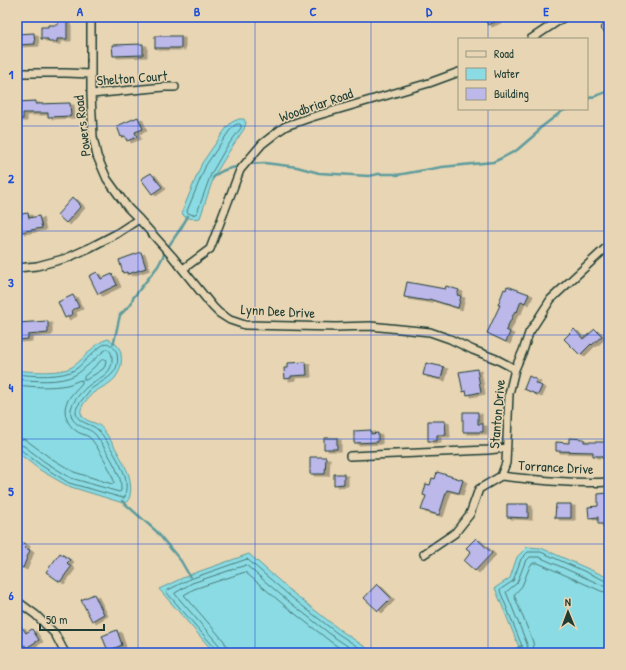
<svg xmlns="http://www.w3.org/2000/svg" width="626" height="670" font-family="'Patrick Hand',sans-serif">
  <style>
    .water { fill: #8adbe3; stroke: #5f9c9d }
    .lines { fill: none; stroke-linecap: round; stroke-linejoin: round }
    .shore { stroke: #4a7c7a; stroke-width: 1 }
    .stream { stroke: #5f9c9d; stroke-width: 2.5 }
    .building { fill: #bcb8ea; stroke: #1f3d34; filter: url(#shadow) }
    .street-casing { stroke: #1f3d34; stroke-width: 10 }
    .street { stroke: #e7d5b3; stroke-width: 7 }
    .grid { fill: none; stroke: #1d4ed8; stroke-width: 1; stroke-opacity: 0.55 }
    .labels { text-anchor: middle; stroke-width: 3; stroke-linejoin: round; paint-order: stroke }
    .street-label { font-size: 14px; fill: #1f3d34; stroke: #e7d5b3 }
    .neatline { fill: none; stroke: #1d4ed8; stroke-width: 1.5 }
    .grid-label { font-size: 13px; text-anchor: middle; font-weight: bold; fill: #1d4ed8 }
  </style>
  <defs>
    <filter id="shadow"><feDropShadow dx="4" dy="2" stdDeviation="0" flood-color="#0004"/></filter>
  </defs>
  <rect width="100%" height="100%" fill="#e7d5b3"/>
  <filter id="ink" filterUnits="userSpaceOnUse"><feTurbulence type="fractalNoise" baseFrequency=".025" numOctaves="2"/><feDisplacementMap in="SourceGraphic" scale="8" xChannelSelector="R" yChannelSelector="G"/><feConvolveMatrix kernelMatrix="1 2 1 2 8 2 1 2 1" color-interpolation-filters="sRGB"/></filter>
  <g filter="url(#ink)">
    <!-- water -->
    <path class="water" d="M239,119H244L246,123L244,129L230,150L214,176L200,218C193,219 188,219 183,215L182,212L202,163L227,127L232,122Z
      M108,339C115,342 120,347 121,354C122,362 121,369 117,375C112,384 101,387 93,393C89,397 79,407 81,413C83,422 94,421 100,426C107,432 127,467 129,476C131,484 132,496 127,502L123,503L68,486L40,470L17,452V370C30,372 61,374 72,367C85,359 93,343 108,339Z
      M527,547L541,548L609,578V653H519V647L495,588L510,578L517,557Z
      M249,554L293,593L340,630L374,653H213L212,650L159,589L189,575Z"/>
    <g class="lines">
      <!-- shore -->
      <path class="shore" d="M239,124L241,125V128L226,148L211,174L197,213L193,215L188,213L187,211L206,165L230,130L235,125Z
        M103,359H105L106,361L105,366L103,369L86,380H84V377Z
        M17,374C31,376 64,378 76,369C86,361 95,348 107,343C112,345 116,349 117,354C121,376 103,379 90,390C87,393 85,397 82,400C80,403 77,406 76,410C75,423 90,423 97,429C104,434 123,468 125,476C127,483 126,490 125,497L123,498L69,483L42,466L21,450H17
        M17,379C33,381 61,383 75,375C83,371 96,357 104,351L107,349C111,351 112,354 112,359C113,375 97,378 87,387C81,392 73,401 71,409C69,427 87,426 95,434C97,436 99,440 102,444C108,454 115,464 119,476C121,480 121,486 121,491L119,492L71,478L45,462L24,446L17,444
        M17,385C33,387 51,388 67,385C73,384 77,380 82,380V383C78,388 72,393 68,400C62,410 66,423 75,430C79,434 85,434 89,437C95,441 114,475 114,483L112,484L74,472L49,457L26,440L17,438
        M217,653L215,648L167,593L166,591L190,579L247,559L291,597L337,633L367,653
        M222,653L221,649L219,645L175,594V593L192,583L246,565L288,601L334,637L358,653
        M228,653L227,647L224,641L185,596L184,595L194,589L245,572L284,605L331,642L347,653
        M523,653L522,646L500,591L501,589L513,581L521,559L528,552H541L606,581H609
        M528,653L527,644L506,592L517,583L525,562L530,557H539L604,586L609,587
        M534,653L533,642L514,595L522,586L530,566L533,563H538L601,591L609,593"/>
      <!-- stream -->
      <path class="stream" d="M587,99L609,91
        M247,164L265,163L297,167L319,173L369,176L378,174H394L397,175L442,167L493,162L502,158L517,150L538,132L539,129L561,112L567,109
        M213,178C219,170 231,168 241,166
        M113,344L114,342L120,315L131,304L133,298L158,266L168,247L181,228L188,216
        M122,501L156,531L181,561L189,575L190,577
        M513,653L519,647L522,646"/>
    </g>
    <!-- building -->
    <path class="building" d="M484,17H506L488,25Z
      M58,19H67V39H57V42H48V39H41V27H48V25H58Z
      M609,20V30L605,33L600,28Z
      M34,33L35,44L17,45V34Z
      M155,36H181V48H155Z
      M143,44V55L113,56L112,45Z
      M36,101V104L70,103L71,116L48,117V113H23V119H17V102Z
      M138,117L143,129L135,132L137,137L127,141L125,136L121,137L117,126Z
      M151,173L162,187L152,194L141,179Z
      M73,197L80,204L79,205L81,206L66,223L57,215Z
      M28,213L29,218L39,216L42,228L20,232L17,220L21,219V214Z
      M141,252L146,268L128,274L127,272L123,273L119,260Z
      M97,272L101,279L112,274L117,285L98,294L89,276Z
      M407,282L445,289L446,286L459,290L457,295L461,296L458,308L429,299L428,301L404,297Z
      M507,286L529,294L525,303L521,301L517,312L515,311L506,330L510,332L506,342L487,333L500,305H498L504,289L506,290Z
      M73,295L79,307L72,310L73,314L65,318L58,302Z
      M48,321V333L28,335V339L17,340V323Z
      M574,329L583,339L595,329L602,336L592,345L591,344L580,355L564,339Z
      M306,362L307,375L291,376V378L285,379L284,368H288V363Z
      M426,363L444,367L441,379L423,375Z
      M477,369L481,392L467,395L466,391L463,392L459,372Z
      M529,376L537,380L535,383L542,386L538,395L524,389Z
      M463,412H478V424H483V432H463Z
      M428,421H445L446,435H437V441H428Z
      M371,430V434L378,433V442L354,443V431Z
      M324,438H337V449H324Z
      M569,438L584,439V442H609V458H602L601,456H593V452L556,451V442L569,443Z
      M310,457H326L325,474H310Z
      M437,472L463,480L459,493L447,490L439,515L421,510L426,496L423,495L426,484L430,485L432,478L435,479Z
      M334,474H344V484L334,485Z
      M608,493L609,522H607V524H598V517L589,518L588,507L598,506V494Z
      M507,504H528V518L507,517Z
      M556,504H571V518H555Z
      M476,538L492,553L475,571L464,561L471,552L466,548Z
      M17,541L26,544L25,548L30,550L23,568L17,565Z
      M60,553L70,560L67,563L71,567L60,582L46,572Z
      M377,584L391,598L378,611L364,598Z
      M94,594L104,614L92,621L81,600Z
      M21,626L26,633L32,629L39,640L26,648L25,645L20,648L17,644V629Z
      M117,630L122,645L108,651L102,636Z"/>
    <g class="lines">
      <!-- street casing -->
      <g class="street-casing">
        <path id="street" d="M91,17V94L93,137L97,156L107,179L128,208L139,219L172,256L213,307L219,313L230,320L245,325L336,327L370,326L430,332L450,339L473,350L496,359L515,369
          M531,39L564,17
          M17,73H66L91,74
          M91,94L164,87H175
          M17,268L37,266L67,258L89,248L116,234L139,219
          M183,269L210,249L240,170L262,144L280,130L286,126L312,117L429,83L459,72
          M350,456L488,450L506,448
          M501,476L506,463L509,394L515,369L523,351L529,333L551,299L609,245
          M501,476C537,480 573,484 609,482
          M424,554L455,533L470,514L479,489L501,476
          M17,601L36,615L55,634L65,653"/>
      </g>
      <!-- street -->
      <use href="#street" class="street"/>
    </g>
  </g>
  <!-- grid -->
  <path class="grid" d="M138,17V653M255,17V653M371,17V653M488,17V39M488,109V653M17,126H609M17,231H609M17,335H609M17,439H609M17,544H609"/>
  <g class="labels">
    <!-- street labels -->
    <g class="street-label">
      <text transform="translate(132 78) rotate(-4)" y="5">Shelton Court</text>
      <text transform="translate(316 105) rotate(-19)" y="5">Woodbriar Road</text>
      <text transform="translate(82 126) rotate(-97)" y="5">Powers Road</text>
      <text transform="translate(278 311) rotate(3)" y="5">Lynn Dee Drive</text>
      <text transform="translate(497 414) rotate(-85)" y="5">Stanton Drive</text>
      <text transform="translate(556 467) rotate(3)" y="5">Torrance Drive</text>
    </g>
  </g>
  <!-- margin -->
  <rect width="626" height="670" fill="none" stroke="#e7d5b3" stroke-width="44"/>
  <!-- legend -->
  <rect x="458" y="38" width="130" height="72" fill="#e7d5b3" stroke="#979880"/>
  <rect x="466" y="51" width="20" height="6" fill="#e7d5b3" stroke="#979880"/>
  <text x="494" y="58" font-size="12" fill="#1f3d34">Road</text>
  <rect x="466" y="68" width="20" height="12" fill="#8adbe3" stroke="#979880"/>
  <text x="494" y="78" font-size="12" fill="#1f3d34">Water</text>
  <rect x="466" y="88" width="20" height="12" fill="#bcb8ea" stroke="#979880"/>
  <text x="494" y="98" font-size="12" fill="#1f3d34">Building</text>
  <!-- north arrow -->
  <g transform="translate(568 612) rotate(359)" stroke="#e7d5b3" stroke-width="3" paint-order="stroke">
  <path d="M0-3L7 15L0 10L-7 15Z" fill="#1f3d34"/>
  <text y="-6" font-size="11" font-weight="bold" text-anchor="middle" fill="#1f3d34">N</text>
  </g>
  <!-- scale -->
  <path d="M40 624v6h64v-6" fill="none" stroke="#1f3d34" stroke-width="2"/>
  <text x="46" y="624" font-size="12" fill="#1f3d34" stroke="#e7d5b3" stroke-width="3" paint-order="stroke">50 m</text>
  <rect x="22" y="22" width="582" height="626" class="neatline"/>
  <g class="grid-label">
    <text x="80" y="16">A</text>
    <text x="197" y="16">B</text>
    <text x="313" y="16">C</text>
    <text x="429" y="16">D</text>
    <text x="546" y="16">E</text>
    <text x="11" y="79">1</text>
    <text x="11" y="183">2</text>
    <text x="11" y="287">3</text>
    <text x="11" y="392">4</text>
    <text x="11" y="496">5</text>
    <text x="11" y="600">6</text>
  </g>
</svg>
